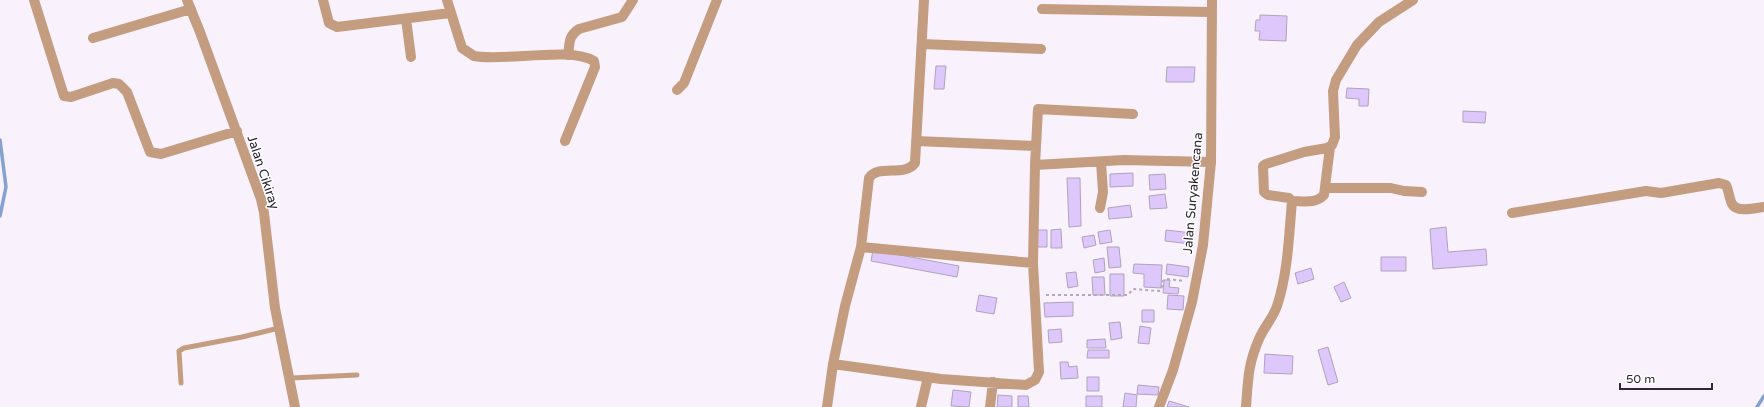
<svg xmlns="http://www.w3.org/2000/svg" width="1764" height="407" font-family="'Varela Round',sans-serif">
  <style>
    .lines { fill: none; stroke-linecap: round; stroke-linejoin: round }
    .stream { stroke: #84a1cf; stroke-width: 3.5 }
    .building { fill: #dec7fb; stroke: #aea3be }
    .path { stroke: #b2abb6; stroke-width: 2; stroke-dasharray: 3 3; stroke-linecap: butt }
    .service { stroke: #c49d80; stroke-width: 5 }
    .minor { stroke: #c49d80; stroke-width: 10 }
    .tertiary { stroke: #c49d80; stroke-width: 10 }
    .labels { text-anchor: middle; stroke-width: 3; stroke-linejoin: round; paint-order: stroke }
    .street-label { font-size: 13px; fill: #302934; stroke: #fff }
  </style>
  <rect width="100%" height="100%" fill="#f9f2fd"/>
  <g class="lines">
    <!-- stream -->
    <path class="stream" d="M0,140L6,187L0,216
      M1757,407L1764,396"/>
  </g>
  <!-- building -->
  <path class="building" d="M1260,15L1287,16L1286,41L1259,40L1260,31H1255L1256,20H1260Z
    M936,66H946L944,89H934Z
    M1167,67H1195L1194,82H1166Z
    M1347,88L1369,89L1368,106H1359V99L1346,98Z
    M1463,111L1486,112L1485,123L1463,122Z
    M1133,173V186L1110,187V174Z
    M1165,174L1166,189L1150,190L1149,175Z
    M1067,178H1080L1081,226L1069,227Z
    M1165,194L1167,208L1150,209L1149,196Z
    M1130,205L1132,217L1109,219L1108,208Z
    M1446,227L1448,252L1486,249L1487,265L1433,269L1430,229Z
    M1061,229L1062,248H1051V230Z
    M1036,230H1047V247H1036Z
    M1110,230L1112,242L1100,244L1098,232Z
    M1166,230L1192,233L1191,244L1165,241Z
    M1094,235L1096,245L1084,248L1082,237Z
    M1107,247H1119L1121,267L1109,268Z
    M873,250L959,266L957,277L871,261Z
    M1381,257H1406V271H1381Z
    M1104,258L1105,271L1095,273L1093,260Z
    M1134,264L1162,265L1161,288L1144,287V274L1133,273Z
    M1167,264L1189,267L1188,277L1166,274Z
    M1311,268L1314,279L1298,284L1295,273Z
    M1076,272L1078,286L1068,288L1066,273Z
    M1110,274H1124V296H1110Z
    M1092,277H1104L1105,295H1093Z
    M1164,280H1170L1169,287L1179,288L1178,294L1163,293Z
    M1344,282L1351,298L1341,302L1334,287Z
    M979,295L997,298L994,314L976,311Z
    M1168,295L1184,296L1183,310L1167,309Z
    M1073,302V316L1045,317L1044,303Z
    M1142,310H1154V322H1142Z
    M1120,322L1122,338L1111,340L1109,323Z
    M1140,326L1151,328L1149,344L1138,343Z
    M1061,329L1062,342L1049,343L1048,330Z
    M1105,339L1106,348H1087V340Z
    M1328,347L1338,382L1328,385L1318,350Z
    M1088,350H1109V358H1087Z
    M1265,354L1293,356L1292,374L1264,373Z
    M1060,362H1068L1069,367L1077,366L1078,378L1061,379Z
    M1087,377H1099V391H1087Z
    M1138,385L1159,387L1158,395L1137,394Z
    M953,390L971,392L969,407L951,406Z
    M1125,393L1137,395L1136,407H1123Z
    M998,395L1012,396V407H997Z
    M1018,396H1028L1029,407H1018Z
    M1086,396H1102V407H1086Z
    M1169,401L1189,407H1167Z"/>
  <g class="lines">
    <!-- path -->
    <path class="path" d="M1046,295H1128L1133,289L1159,291L1161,290L1163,281L1166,279L1185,281"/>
    <!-- service -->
    <path class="service" d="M291,378L357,375
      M181,383L179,351L184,348L242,337L279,328"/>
    <!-- minor -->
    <path class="minor" d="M34,0L64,96L71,97L113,83L119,84L127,92L150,152L161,154L237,131
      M187,0L200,32L261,199L264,213L275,308L295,407
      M323,0L329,23L337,27L450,13
      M447,0L462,48L474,56C504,62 570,46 594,61L595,67L565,141
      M1042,9L1211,12
      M406,19L411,57
      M93,38L191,9
      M922,44L1041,49
      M568,55C570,43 568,36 579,29L622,17L633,0
      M677,90L684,83L717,0
      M916,141L1036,146
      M1035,165L1124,160L1211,162
      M1326,188H1391L1404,191L1422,192
      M1292,201C1303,201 1316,204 1324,195L1330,147
      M1100,208L1103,192L1101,162
      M1512,213L1646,191L1661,193L1719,183L1726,185C1729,191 1729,198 1732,204C1737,213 1755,208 1764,207
      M861,247L1033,263
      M833,364L941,379L1026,385L1035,380L1039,372L1033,263L1035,165L1038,109L1133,114
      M827,407L833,364L845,306L861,247L869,178C878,164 905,177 915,163L924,0
      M921,407L928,377
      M990,407L993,382
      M1246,407C1248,380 1248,364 1259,339C1264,327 1273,318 1277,306C1288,273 1289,235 1292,201L1289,198L1268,195L1264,192L1263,166L1266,164L1304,152L1327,148L1332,145L1335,137L1333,91L1336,80L1357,45L1379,22L1413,0"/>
    <!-- tertiary -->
    <path class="tertiary" d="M1159,407L1173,370L1192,302L1203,245L1211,162L1212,0"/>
  </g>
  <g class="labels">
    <!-- street labels -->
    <g class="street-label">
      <text transform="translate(264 172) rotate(72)" y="5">Jalan Cikiray</text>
      <text transform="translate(1192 193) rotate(-85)" y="5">Jalan Suryakencana</text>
    </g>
  </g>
  <!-- scale -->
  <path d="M1620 383v6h92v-6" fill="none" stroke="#302934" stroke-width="2"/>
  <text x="1626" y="383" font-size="12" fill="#302934" stroke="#ffffff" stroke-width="3" paint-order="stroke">50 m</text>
</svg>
